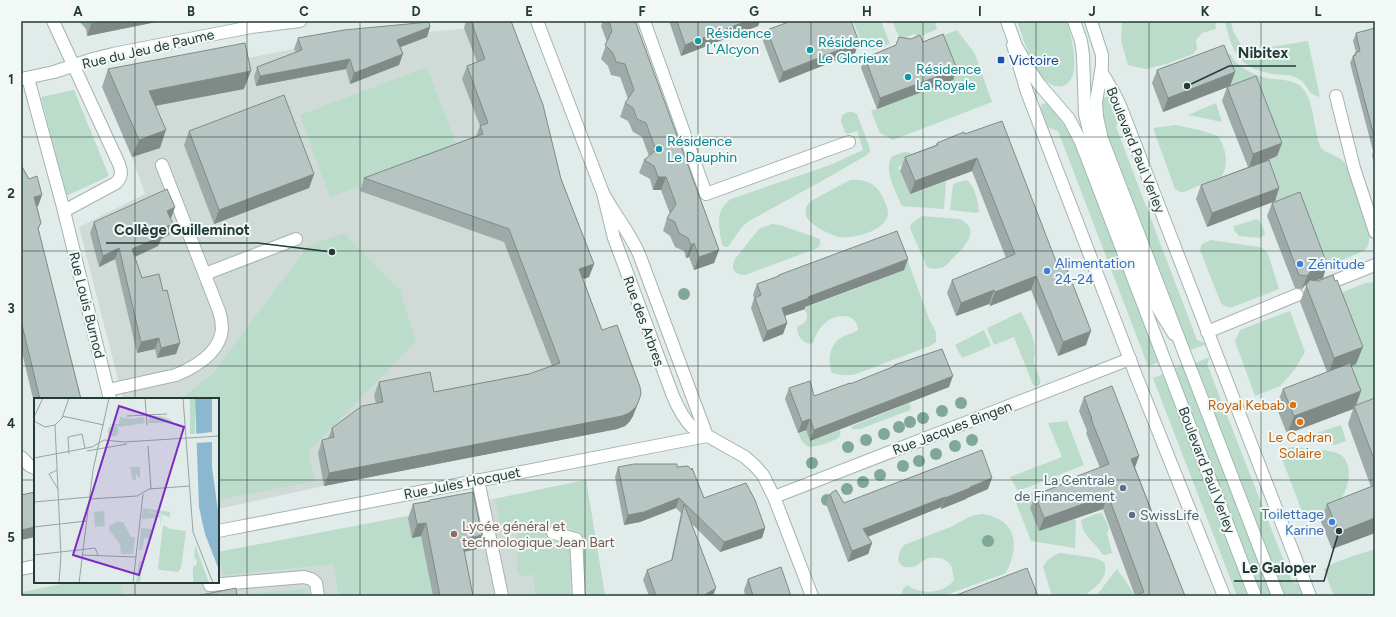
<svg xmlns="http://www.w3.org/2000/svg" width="1396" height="617" font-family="Figtree,sans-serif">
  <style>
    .built { fill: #d0dbd8 }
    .green { fill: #bbdcca }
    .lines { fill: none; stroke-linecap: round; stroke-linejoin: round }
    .lane-casing { stroke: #a4b3b1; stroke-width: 14 }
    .street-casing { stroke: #a4b3b1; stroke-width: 14 }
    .secondary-casing { stroke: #a0b7b3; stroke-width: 14 }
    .lane { stroke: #fff; stroke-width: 12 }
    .street { stroke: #fff; stroke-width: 12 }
    .secondary { stroke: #fff; stroke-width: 12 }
    .tree { fill: #7fa897 }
    .wall { fill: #9daaa7 }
    .shaded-wall { fill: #808b88 }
    .building { fill: #b7c6c2; stroke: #808b88 }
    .grid { fill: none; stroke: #223b39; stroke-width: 1; stroke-opacity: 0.55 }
    .culture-dot { fill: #0f9aa8; stroke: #f2f8f6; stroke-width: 1.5 }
    .transit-dot { fill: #1a4fb4; stroke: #f2f8f6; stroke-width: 1.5 }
    .shop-dot { fill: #3f7fe0; stroke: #f2f8f6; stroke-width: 1.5 }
    .food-dot { fill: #e8710a; stroke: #f2f8f6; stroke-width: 1.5 }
    .service-dot { fill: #5c6f8a; stroke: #f2f8f6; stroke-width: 1.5 }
    .education-dot { fill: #8d6e63; stroke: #f2f8f6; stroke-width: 1.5 }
    .labels { text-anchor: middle; stroke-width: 4; stroke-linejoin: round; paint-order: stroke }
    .culture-label { font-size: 14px; fill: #0d838f; stroke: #f2f8f6; text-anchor: start }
    .street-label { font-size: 14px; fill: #223b39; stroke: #f2f8f6 }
    .transit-label { font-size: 14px; fill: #164399; stroke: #f2f8f6; text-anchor: start }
    .shop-label { font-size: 14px; fill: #366cbe; stroke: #f2f8f6; text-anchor: start }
    .food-label { font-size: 14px; fill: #c56008; stroke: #f2f8f6; text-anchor: end }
    .service-label { font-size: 14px; fill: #4e5e75; stroke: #f2f8f6; text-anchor: end }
    .education-label { font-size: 14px; fill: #785e54; stroke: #f2f8f6; text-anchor: start }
    .inset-road { fill: none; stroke: #95a5a3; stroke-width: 1 }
    .view { fill: #7b2cbf; fill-opacity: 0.15; stroke: #7b2cbf; stroke-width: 2 }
    .inset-edge { fill: none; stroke: #223b39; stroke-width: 2 }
    .leader { fill: none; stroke: #223b39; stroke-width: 1.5 }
    .callout-dot { fill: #223b39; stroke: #f2f8f6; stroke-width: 1.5 }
    .callout-label { font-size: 15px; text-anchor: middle; font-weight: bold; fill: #223b39; stroke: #f2f8f6; stroke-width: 4; stroke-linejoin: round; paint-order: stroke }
    .neatline { fill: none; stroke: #223b39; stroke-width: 1.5 }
    .grid-label { font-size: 13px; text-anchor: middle; font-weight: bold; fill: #223b39 }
  </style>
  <rect width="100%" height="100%" fill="#e1ebe9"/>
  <!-- built -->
  <path class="built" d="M503,25L557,192L589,277L575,282L630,421L625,426L617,429L324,486L218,509V399H123L79,227L145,194L132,157L160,147L143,109L244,89L238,60L340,40Z
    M586,480L605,596H21V592L70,582H218V552L449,508Z"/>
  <!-- green -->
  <path class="green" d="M853,21H881L890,44L873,50L863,47Z
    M892,21H938L935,23L937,29L917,38L915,34L900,39Z
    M1017,21H1067C1071,36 1083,79 1063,86C1056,88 1049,84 1044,79C1030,64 1024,40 1017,21Z
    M1122,21H1215L1216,29L1202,33L1196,40L1197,49L1193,54L1166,64L1146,69L1128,65L1121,41Z
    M1225,21H1231L1233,31L1242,47L1258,49L1308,41L1320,97C1317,96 1313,95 1311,93C1306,89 1306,82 1297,78C1289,74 1281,75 1272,74C1238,67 1232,52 1225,21Z
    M957,30L975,54L992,102L893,140L880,133L871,111L952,80L916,46Z
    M1230,54C1237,67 1253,75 1267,78C1280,81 1295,78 1304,90C1314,103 1314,132 1321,148C1333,158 1342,154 1349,170L1370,236L1368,246L1364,251L1320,269L1278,211L1260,163L1277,156L1234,96L1219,58Z
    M427,67L458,149L330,197L300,115Z
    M74,90L109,176L66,196L41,97Z
    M1105,97H1109L1111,99L1119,117L1116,127L1197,340L1208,344L1190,350L1104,126L1102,107V100Z
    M1047,103L1069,131L1075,143L1159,362L1148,366L1058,131L1047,127L1040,107L1042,104Z
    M1216,103L1222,122L1188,115Z
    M848,112H853L857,114L869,146L870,151L867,155L820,182L749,221L742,227L728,247H725L722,245C719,227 714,211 731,199L830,165L863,150L857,131L846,134L841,122L842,115Z
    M1176,125L1203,131L1218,136C1226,148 1229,164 1222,176L1184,192H1180L1175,189L1153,128Z
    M905,152L911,153L912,160L898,167L910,194L946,181L944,209L902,206C896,191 883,171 892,156Z
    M850,180C862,179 875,182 881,194C884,200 888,207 888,214C886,231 853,239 839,237C830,235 810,225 806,216C805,214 806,210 806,207L811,201Z
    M966,180C974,183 979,204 979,212L976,213L950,210L953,184Z
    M922,216L959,219C983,229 964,248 952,259C950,261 948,264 945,266C940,269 933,270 927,267L910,228L911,224Z
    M1257,219C1262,224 1264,228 1265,234L1261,238L1239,236L1234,230V226Z
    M772,224L780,225L820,239V244L818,248L745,275C735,275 730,269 735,259L759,229Z
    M344,233L400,290L416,342L308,452L315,481L218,500V399H174L185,396L213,373L308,246Z
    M899,237L930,321L936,332V342L930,346L853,375H842L832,373C827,360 829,343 844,336C849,334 853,333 858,330C857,311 834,314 824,324C818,329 816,335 813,343L810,344C802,342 798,337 797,329L798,326C808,323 809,316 804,308L874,282Z
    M1211,240L1259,247L1265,250L1268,254L1279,289L1233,307C1228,308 1224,306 1221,303L1200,250L1202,244Z
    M1375,282V413L1359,419L1339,371L1356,363L1331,297L1365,283Z
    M1290,311L1305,352L1295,369L1280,386L1255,396L1235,341L1240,330Z
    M1021,312C1027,324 1035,338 1035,351C1035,354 1034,357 1034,360C1034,369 1041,375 1040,384L1037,386L1033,385L1014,337L994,345L987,328Z
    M984,330L991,346L962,358L955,345Z
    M1210,357L1207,364L1292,582L1301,585L1304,594L1299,596H1285L1195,363Z
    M1184,365L1272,596H1261L1174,369Z
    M1163,374L1249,596H1237L1153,378Z
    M909,403L911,407L910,410L860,429H853L850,427Z
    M1067,421L1084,465L1018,491L1010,477L1062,457L1048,423Z
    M1341,425L1346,441L1335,445L1308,440L1307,436Z
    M806,430L810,441L840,430C840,432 841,433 840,436C837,441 812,449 807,446C803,444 800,438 798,433Z
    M1295,447C1307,449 1332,449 1341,455C1356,466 1347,499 1333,507C1325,512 1314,513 1306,516L1301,509L1281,456L1282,451L1287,448Z
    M586,480L605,596H587L582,532L550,523L545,539L571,546L570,596H535L534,575L523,576L517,572V527L500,524L495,499Z
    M1039,490L1044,503L1073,520L1076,519L1075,548L1031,541L1015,500Z
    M1102,513L1109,528L1107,533L1112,553L1106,555H1103C1101,552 1099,549 1097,547C1088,536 1083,535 1081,520L1096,514Z
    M982,514C1017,519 1020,545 1006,573L943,596H901L903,589L907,585C920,595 944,594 954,580C953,576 953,572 952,568C948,558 934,555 925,560C920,562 917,567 912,567C895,570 896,554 904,545L953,526L971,516Z
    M408,516L412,538L421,536L433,596H339L333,564L224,575L218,556V552Z
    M1375,549V596H1334L1324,570C1329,562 1364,553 1375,549Z
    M1060,553L1095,558L1104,562C1110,578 1096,586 1085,596H1052L1043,567C1047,559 1052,556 1060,553Z
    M1117,569C1123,578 1130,585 1134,596H1096Z
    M72,582H120L123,596H21V593Z
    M304,589L307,591L308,596L230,595Z"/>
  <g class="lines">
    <!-- lane casing -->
    <g class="lane-casing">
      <path id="lane" d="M644,21L706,194L849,142
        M1074,21L1081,41L1083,55L1085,114L1091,139L1148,288L1156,305L1174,334
        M1013,45L1027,92L1137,378L1224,596
        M1101,71L1115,95L1121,108L1310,596
        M205,274L296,239
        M108,390L176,375C195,367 220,353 222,329C222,323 221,317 219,311L162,165
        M21,457L30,466L35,468
        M478,480L502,596
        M209,582L210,585L304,577L311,579L316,583L318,596"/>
    </g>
    <!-- street casing -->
    <g class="street-casing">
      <path id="street" d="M53,21L119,164C122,172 122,177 116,183L64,211
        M537,21L603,193C614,214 630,233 639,254L707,436
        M28,78L64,211L110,399
        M21,79L54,72L93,59L113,54L251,27L300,21
        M1336,96L1354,168L1375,232
        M603,193L614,238L673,396C678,408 683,418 692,427L745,457L755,466L763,475L774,497L812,596
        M1322,286L1375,265
        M1207,332L1297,295
        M774,497L1130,359
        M218,531L707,436
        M553,533L576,539L579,596
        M21,569L35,566"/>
    </g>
    <!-- secondary casing -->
    <g class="secondary-casing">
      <path id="secondary" d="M1007,21L1016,46L1029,69L1039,84L1069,119L1081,142L1255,596
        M1091,21L1102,55V66L1096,102L1097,117L1102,139L1278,596"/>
    </g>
    <!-- lane -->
    <use href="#lane" class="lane"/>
    <!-- street -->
    <use href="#street" class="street"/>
    <!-- secondary -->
    <use href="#secondary" class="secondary"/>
  </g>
  <!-- trees -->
  <g class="tree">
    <circle cx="684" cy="294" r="6"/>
    <circle cx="961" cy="403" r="6"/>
    <circle cx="942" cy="411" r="6"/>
    <circle cx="923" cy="418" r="6"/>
    <circle cx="910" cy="422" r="6"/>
    <circle cx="899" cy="427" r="6"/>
    <circle cx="884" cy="434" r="6"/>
    <circle cx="866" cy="440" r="6"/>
    <circle cx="972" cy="440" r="6"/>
    <circle cx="955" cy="446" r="6"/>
    <circle cx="848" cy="447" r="6"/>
    <circle cx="936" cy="454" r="6"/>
    <circle cx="919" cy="461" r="6"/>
    <circle cx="812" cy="463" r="6"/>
    <circle cx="903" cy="466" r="6"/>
    <circle cx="880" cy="475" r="6"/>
    <circle cx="863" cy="482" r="6"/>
    <circle cx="847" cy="489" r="6"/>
    <circle cx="827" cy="500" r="6"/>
    <circle cx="988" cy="541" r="6"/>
  </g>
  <!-- wall -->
  <path class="wall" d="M79,21H161L87,36L86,29Z
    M466,21H511L561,179L594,264L589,277L583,279L602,330L638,403L633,416L630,421L625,426L617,429L324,486L318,453L322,440L328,439L332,428L376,404L374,395L379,382L434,392L529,374L552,366L504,242L360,191L364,178L476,136L480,126L462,79L467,66L477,62L464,28Z
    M603,21H635L719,250L714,263L694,270L689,257L686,258L684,251L675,247L670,236L663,231L667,218L670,214L661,190H653L650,179L639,173L644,160L649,156L642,137L633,132L628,121L620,117L625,103L628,99L620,77L611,75L608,66L601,59L607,42L601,26Z
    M669,21H760L758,26L681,56Z
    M430,27L427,37L400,47L399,65L350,84L346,69L256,86L254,77L257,67L296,52L294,49L298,38Z
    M1375,28V165L1372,156L1373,151L1350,63L1353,56L1354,55L1356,52L1353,41L1356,33Z
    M767,30L859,42L855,53L779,83L763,41Z
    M923,42L957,69L953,80L877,109L861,68L865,58L896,45Z
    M108,69L244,89L156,106L160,148L132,157L102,87Z
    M1157,70L1235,72L1230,86L1282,143L1277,156L1268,160L1279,188L1275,201L1207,227L1196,199L1201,185L1248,167L1222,101L1227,87L1163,112L1152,83Z
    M189,131L314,174L309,188L214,224L184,145Z
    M965,134L1086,345L1058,356L1031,290L990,306L989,304L956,316L947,293L952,280L1006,258L972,171L910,194L900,171L905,157L936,145L937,143Z
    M21,165L29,179L42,195L38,206H37L41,223L38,230L81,399H35V407L21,348Z
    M1272,203L1327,264L1323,278L1315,280L1356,364L1351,366L1361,391L1356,405L1375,398V533L1332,549L1321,522L1327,504L1371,487L1348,424L1353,409L1287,434L1276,406L1283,389L1327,372L1300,302L1307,284H1306L1302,289L1295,288L1267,216Z
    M175,207L171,218H170L173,224L169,235L161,239L158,246L135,257L142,278L163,291L180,343L176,354L157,358L155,349L137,353L115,259L99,267L90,233L94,222Z
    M908,259L904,270L805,307V309L785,316L787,323L783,334L763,342L751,308L754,298L753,295L757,284L778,276L779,275Z
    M894,365L949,387L810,441L806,430L798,433L785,399L789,388L814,396L850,384L894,367Z
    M1084,397L1139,456L1135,467L1185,596H1135L1103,509L1039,531L1030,508L1035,495L1066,482L1067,480L1100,468L1086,433L1087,431L1079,411Z
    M618,467H677L704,498L765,528L762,538L720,552L691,523L713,596H649L643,580L647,570L671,561L681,513L676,508L640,522L624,525L615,477Z
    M988,489L967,498L966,499L941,509V507L868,537L872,543L868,554L848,562L826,504L830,494L844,503Z
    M430,500L482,535L477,549L464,552L473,596H433L421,536L412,538L408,518L413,504L429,501Z
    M748,579L791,596H745L744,590Z"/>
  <!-- shaded-wall -->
  <path class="shaded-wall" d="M106,21H161L87,36L91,24Z
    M747,21H760L758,26L681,56L685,45Z
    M430,27L427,37L393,50L397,40Z
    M859,42L855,53L779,83L783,72Z
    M403,54L399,65L350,84L354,73Z
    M350,59L346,69L256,86L260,76Z
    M957,69L953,80L877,109L880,98Z
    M251,71L244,89L143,108L149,91Z
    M1235,72L1230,86L1163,112L1168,98Z
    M166,130L160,148L132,157L139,140Z
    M1282,143L1277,156L1249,168L1253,154Z
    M977,158L972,171L910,194L915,181Z
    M314,174L309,188L214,224L219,210Z
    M658,177H666L661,190H653Z
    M1279,188L1275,201L1207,227L1212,213Z
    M42,195L38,206L31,208L34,197Z
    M175,207L171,218L163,221L167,211Z
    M173,224L169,235L161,239L158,246L128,260L132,249L159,230Z
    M694,243L689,257L686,258L691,245Z
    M119,248L115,259L99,267L103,256Z
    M719,250L714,263L694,270L699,257Z
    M908,259L904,270L805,307V309L778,318L782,308L808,297Z
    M594,264L589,277L575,282L579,269Z
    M1327,264L1323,278L1306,284L1302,289L1307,276L1311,271Z
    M1036,276L1031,290L990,306L995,292Z
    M994,290L989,304L956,316L961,303Z
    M787,323L783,334L763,342L767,331Z
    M1091,331L1086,345L1058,356L1063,342Z
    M159,338L155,349L137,353L141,342Z
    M180,343L176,354L157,358L161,348Z
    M1363,347L1356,364L1328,375L1334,358Z
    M953,376L949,387L810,441L814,430Z
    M1361,391L1355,408L1354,406L1353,409L1287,434L1294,416Z
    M638,403L633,416L630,421L625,426L617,429L324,486L329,473Z
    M810,419L806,430L798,433L802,422Z
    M1139,456L1134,470L1131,459Z
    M992,478L988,489L967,498L966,499L941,509L945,498Z
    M1108,495L1103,509L1039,531L1044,518Z
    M945,497L941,507L859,540L863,529Z
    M679,498L676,508L640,522L624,525L628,515Z
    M1375,518V533L1332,549L1339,532Z
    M426,523L421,536L412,538L417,524Z
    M35,527V537L21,540V530Z
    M765,528L762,538L720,552L724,542Z
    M482,535L477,549L457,553L462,540Z
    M872,543L868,554L848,562L852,551Z
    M716,588L713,596H703Z"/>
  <!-- building -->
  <path class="building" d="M91,21H106L91,24Z
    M471,21H511L543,105L561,179L594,264L579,269L602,330L617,325L640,387L641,394L638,403L635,408L629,413L622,416L329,473L322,440L334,437L332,428L362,406L383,402L379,382L430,372L434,392L529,374L560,363L509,229L364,178L483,134L480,126L488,123L467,66L485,59Z
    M609,21H635L719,250L699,257L694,243L691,245L688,238L679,233L675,222L667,218L676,204L666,177H658L654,166L644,160L656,150L646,123L637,119L633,108L625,103L634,90L625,64L616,62L613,53L605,45L612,31Z
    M677,21H747L685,45Z
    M791,21H851L859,42L783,72L767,30Z
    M429,22L430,27L397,40L403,54L354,73L350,59L260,76L257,67L302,50L298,38L344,30Z
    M1375,28V140L1353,56L1356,55L1355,53L1360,51L1356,33Z
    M943,34L957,69L880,98L865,58L896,45L899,37L911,39L920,35L923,42Z
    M245,43L251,71L149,91L166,130L139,140L108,69Z
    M1224,45L1235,72L1168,98L1157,70Z
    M1256,76L1282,143L1253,154L1227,87Z
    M284,95L314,174L219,210L189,131Z
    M1002,121L1057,264L1064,262L1091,331L1063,342L1036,276L995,292L994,290L961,303L952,280L1015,254L977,158L915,181L905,157L938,145L937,143L964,132L965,134Z
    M1269,160L1279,188L1212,213L1201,185Z
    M21,165L29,179L37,176L42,195L34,197L41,223L38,228L81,399H40L21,321Z
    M167,189L175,207L167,211L173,224L159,230L162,236L132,249L142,278L159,274L163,291L167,290L180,343L161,348L159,338L141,342L119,248L103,256L94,222Z
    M1300,192L1327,264L1311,271L1307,276L1299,275L1272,203Z
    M897,231L908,259L808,297L809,298L782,308L787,323L767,331L755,298L761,295L757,284L779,276V275Z
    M1333,275L1335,281L1337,280L1363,347L1334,358L1306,285L1310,280L1318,281Z
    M942,349L953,376L814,430L810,419L802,422L789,388L810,381L814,396L850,383V384L895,366L894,365Z
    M1350,363L1361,391L1294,416L1283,389Z
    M1112,386L1139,456L1131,459L1185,596H1135L1144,592L1108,495L1044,518L1035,495L1068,482L1067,480L1109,464L1091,419H1092L1084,397Z
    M1375,398V462L1354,406Z
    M982,450L992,478L970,487V488L945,498V497L863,529L872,543L852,551L830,494L836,490L844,503Z
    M634,464H677V467L688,466L692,470V468L704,498L746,483L755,500L765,528L724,542L679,498L644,512L628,515L618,467Z
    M1375,485V518L1339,532L1327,504Z
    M35,492V527L21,530V495Z
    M473,492L482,535L462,540L473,596H440L426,523L417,524L413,504L430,501V500Z
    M684,504L716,588L703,596H656L647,570L672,560Z
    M781,567L791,596H753L748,579Z
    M1027,568L1038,596H954Z
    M236,588L237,596H196Z"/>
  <!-- grid -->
  <path class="grid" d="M135,21V399M247,21V596M360,21V596M473,21V596M585,21V596M698,21V596M811,21V596M923,21V596M1036,21V596M1149,21V596M1261,21V596M21,137H1375M21,251H1375M21,366H1375M21,480H35M218,480H1375M135,582V596"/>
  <!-- markers -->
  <g class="culture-dot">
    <circle cx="698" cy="41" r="4"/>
    <circle cx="810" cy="50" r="4"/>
    <circle cx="908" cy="77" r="4"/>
    <circle cx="659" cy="149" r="4"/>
  </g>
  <rect class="transit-dot" x="997" y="56" width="8" height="8" rx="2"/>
  <g class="shop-dot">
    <circle cx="1300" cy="264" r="4"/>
    <circle cx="1047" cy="271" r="4"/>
    <circle cx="1332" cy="522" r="4"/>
  </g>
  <g class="food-dot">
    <circle cx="1293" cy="405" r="4"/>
    <circle cx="1300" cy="422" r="4"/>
  </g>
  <g class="service-dot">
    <circle cx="1123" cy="488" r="4"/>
    <circle cx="1132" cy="515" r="4"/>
  </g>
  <circle class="education-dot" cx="454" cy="534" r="4"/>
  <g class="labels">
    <!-- culture labels -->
    <g class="culture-label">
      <text x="706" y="38">Résidence<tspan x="706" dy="16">L'Alcyon</tspan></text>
      <text x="818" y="47">Résidence<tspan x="818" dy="16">Le Glorieux</tspan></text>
      <text x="916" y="74">Résidence<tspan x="916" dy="16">La Royale</tspan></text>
      <text x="667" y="146">Résidence<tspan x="667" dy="16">Le Dauphin</tspan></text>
    </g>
    <!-- street labels -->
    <g class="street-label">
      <text transform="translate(148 49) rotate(-13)" y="5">Rue du Jeu de Paume</text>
      <text transform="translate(1136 150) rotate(68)" y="5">Boulevard Paul Verley</text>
      <text transform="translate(87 305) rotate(76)" y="5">Rue Louis Burnod</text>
      <text transform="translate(644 321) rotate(70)" y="5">Rue des Arbres</text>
      <text transform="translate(952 428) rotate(-21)" y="5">Rue Jacques Bingen</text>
      <text transform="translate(1207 470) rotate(69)" y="5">Boulevard Paul Verley</text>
      <text transform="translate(462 483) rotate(-11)" y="5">Rue Jules Hocquet</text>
    </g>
    <!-- transit labels -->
    <g class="transit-label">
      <text x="1009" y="65">Victoire</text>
    </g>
    <!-- shop labels -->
    <g class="shop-label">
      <text x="1055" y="268">Alimentation<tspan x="1055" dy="16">24-24</tspan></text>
      <text x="1308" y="269">Zénitude</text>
      <text x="1324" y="519" text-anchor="end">Toilettage<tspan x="1324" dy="16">Karine</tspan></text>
    </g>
    <!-- food labels -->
    <g class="food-label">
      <text x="1285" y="410">Royal Kebab</text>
      <text x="1300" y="442" text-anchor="middle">Le Cadran<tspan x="1300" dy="16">Solaire</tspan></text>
    </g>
    <!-- service labels -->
    <g class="service-label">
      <text x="1115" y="485">La Centrale<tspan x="1115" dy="16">de Financement</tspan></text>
      <text x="1140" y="520" text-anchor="start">SwissLife</text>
    </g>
    <!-- education labels -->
    <g class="education-label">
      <text x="462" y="531">Lycée général et<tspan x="462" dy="16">technologique Jean Bart</tspan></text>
    </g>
  </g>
  <!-- overview -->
  <g transform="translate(34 398)">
    <rect width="185" height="185" fill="#e1ebe9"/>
    <path d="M156,0H161V36H156ZM127,18L134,20L140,25H114L115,18ZM86,19L98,21L109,19L111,25L85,29L75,26H85ZM73.5 33a5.5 5.5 0 1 1 11 0a5.5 5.5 0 1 1-11 0ZM94,69H106V81L102,76V82L98,81L97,70ZM109,110L136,114V119L115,113L114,116L116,114L127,118L128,119L126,128L127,119L108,121ZM70,113L71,128L61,129L60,114ZM83,124H89L97,139H101L99,156H87L86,146L75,132V128ZM129,127L136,131L152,133L147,170L144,174L126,172L124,170ZM107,130L119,131L118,141L110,140L108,152H105ZM161,149H162L175,185H159V168H162L163,163L160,159ZM106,157L105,163H108L106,184L102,185Z" fill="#bbdcca"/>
    <path d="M161,0H178V69L185,120V172L171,136L165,109Z" fill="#8bb8ce"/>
    <path d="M178,34V44L161,45V36Z" fill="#e1ebe9"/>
    <path class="inset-road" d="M111,0L113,27M149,0L152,40M28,18L70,27M93,18L133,16M0,19L9,0M0,23L11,29L21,27L28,20L35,0M21,27L27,157L25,185M152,40L159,134L179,185M114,48L117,91M53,53L93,46M35,56L34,39L48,36L51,50M0,60L58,49L70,42L90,44L185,38M23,72L15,76L24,91M56,101L103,98L115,91L156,88M0,104L56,99M0,129L52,123M0,157L61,150L64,157M48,157L102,159M45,185L59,72L75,0M99,185L109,96"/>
    <path class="view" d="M85,8L150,29L105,177L39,157Z"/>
    <rect width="185" height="185" class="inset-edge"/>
  </g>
  <!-- callouts -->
  <path class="leader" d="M1187 86L1229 66H1296M332 252L258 243H106M1339 531L1324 581H1234"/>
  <g class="callout-dot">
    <circle cx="1187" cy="86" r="4"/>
    <circle cx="332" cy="252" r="4"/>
    <circle cx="1339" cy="531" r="4"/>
  </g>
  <g class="callout-label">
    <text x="1263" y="58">Nibitex</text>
    <text x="182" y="235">Collège Guilleminot</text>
    <text x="1279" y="573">Le Galoper</text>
  </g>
  <!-- border -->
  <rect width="1396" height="617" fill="none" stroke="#f2f8f6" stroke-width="44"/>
  <rect x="22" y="22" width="1352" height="573" class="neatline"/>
  <g class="grid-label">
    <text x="78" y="16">A</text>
    <text x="191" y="16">B</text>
    <text x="304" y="16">C</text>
    <text x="416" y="16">D</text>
    <text x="529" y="16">E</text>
    <text x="642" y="16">F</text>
    <text x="754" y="16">G</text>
    <text x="867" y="16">H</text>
    <text x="980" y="16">I</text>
    <text x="1092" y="16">J</text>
    <text x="1205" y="16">K</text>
    <text x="1318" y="16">L</text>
    <text x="11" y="84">1</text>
    <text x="11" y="198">2</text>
    <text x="11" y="313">3</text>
    <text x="11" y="428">4</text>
    <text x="11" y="542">5</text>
  </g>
</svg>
